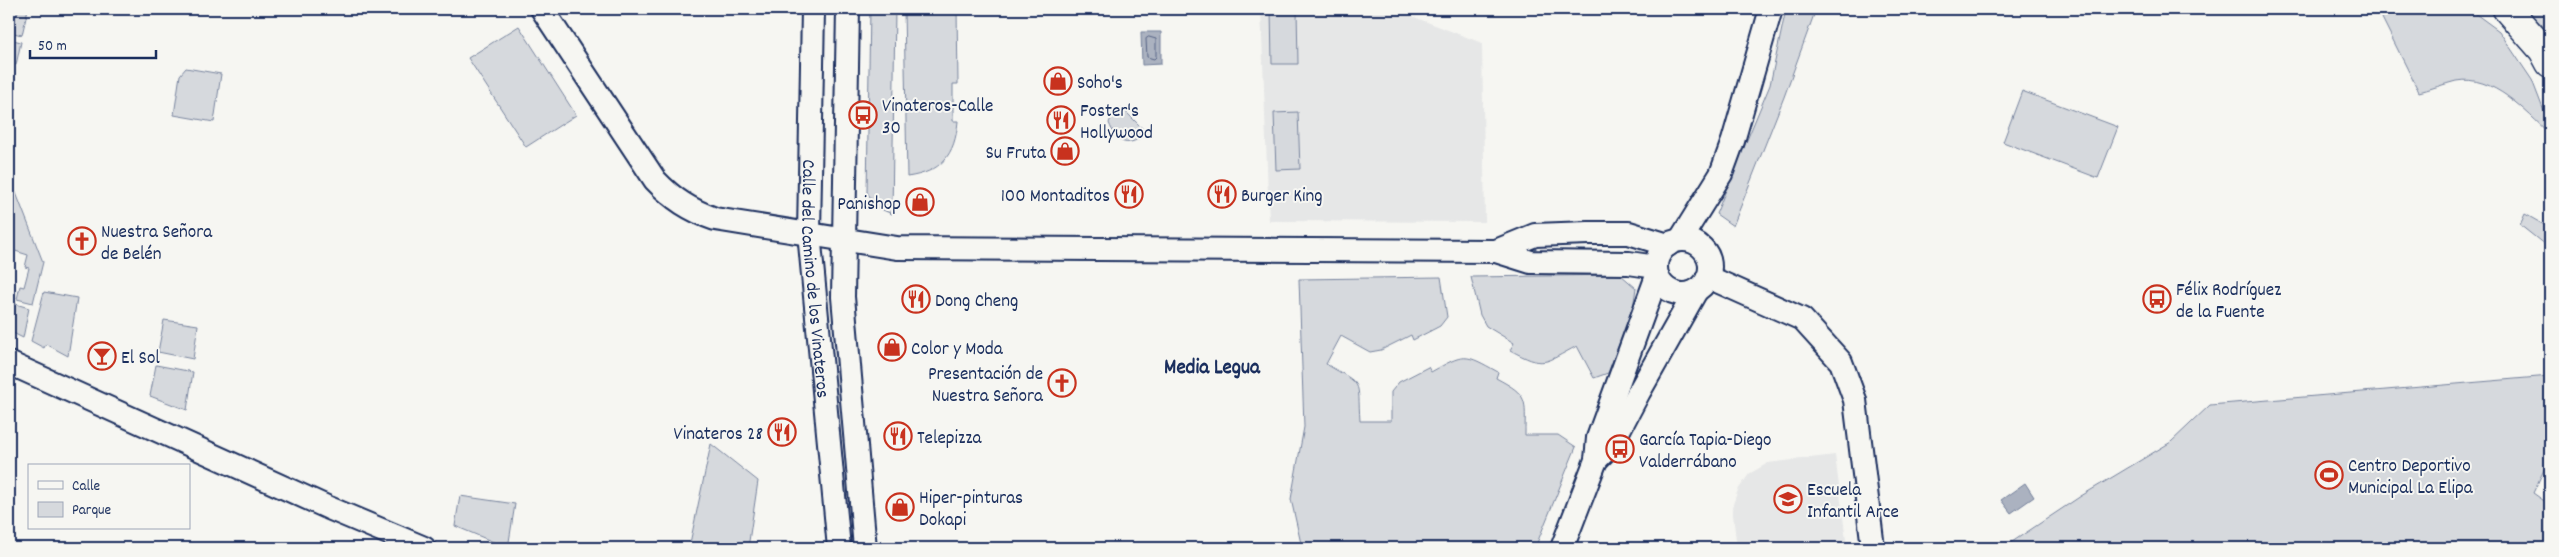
<svg xmlns="http://www.w3.org/2000/svg" width="2559" height="557" font-family="Dekko,sans-serif">
  <style>
    .built { fill: #e6e7e7 }
    .green { fill: #d6d9dd; stroke: #78849e }
    .water { fill: #abb2c0; stroke: #717e99 }
    .lines { fill: none; stroke-linecap: round; stroke-linejoin: round }
    .shore { stroke: #556385; stroke-width: 1 }
    .secondary-casing { stroke: #1b2f5e; stroke-width: 26 }
    .highway-casing { stroke: #1b2f5e; stroke-width: 31 }
    .secondary { stroke: #f6f6f2; stroke-width: 22 }
    .highway { stroke: #f6f6f2; stroke-width: 28 }
    .labels { text-anchor: middle; stroke-width: 4; stroke-linejoin: round; paint-order: stroke }
    .poi-label { font-size: 19px; fill: #1b2f5e; stroke: #f6f6f2; text-anchor: start }
    .street-label { font-size: 19px; fill: #1b2f5e; stroke: #f6f6f2 }
    .quarter-label { font-size: 21px; font-weight: bold; fill: #1b2f5e; stroke: #f6f6f2 }
  </style>
  <rect width="100%" height="100%" fill="#f6f6f2"/>
  <filter id="ink" filterUnits="userSpaceOnUse"><feTurbulence type="fractalNoise" baseFrequency=".02" numOctaves="2"/><feDisplacementMap in="SourceGraphic" scale="10" xChannelSelector="R" yChannelSelector="G"/><feConvolveMatrix kernelMatrix="1 2 1 2 8 2 1 2 1" color-interpolation-filters="sRGB"/></filter>
  <g filter="url(#ink)">
    <!-- built -->
    <path class="built" d="M1261,9H1393L1482,43L1485,222L1269,221Z
      M1835,455L1847,548H1737L1732,507L1738,490L1749,474L1768,463Z"/>
    <!-- green -->
    <path class="green" d="M19,9H28L22,35L9,32V14L16,16Z
      M870,9H895L892,214L876,207L867,192Z
      M904,9H957L958,84H953V121H958C955,156 941,172 907,177Z
      M1271,9H1297L1298,64H1272Z
      M1786,9H1816L1784,97L1733,226L1716,214L1770,85Z
      M2374,9H2469L2499,31L2532,80L2550,127V134C2526,112 2493,74 2456,81C2444,84 2431,89 2419,92L2378,10Z
      M2524,9H2550V32Z
      M519,26L576,115L526,147L468,58Z
      M9,39L21,42L16,65L9,63Z
      M186,68L221,74L214,122L174,115L180,75Z
      M2022,91L2118,127L2098,178L2003,142Z
      M1123,109L1143,129V136C1126,148 1117,143 1109,123C1112,115 1115,110 1123,109Z
      M1298,112L1300,169L1276,170L1274,113Z
      M9,175L43,262L33,303L17,299L20,286L24,287L29,268L25,267L28,255L9,249Z
      M2525,214L2546,226L2550,220V249L2520,225Z
      M1621,275L1636,288L1633,308L1608,373L1594,378L1577,346C1544,363 1545,369 1510,350L1514,343L1486,326L1480,315L1471,277Z
      M1441,277L1447,317L1440,326L1413,340L1411,335L1381,350L1370,352L1341,336L1326,364C1365,387 1357,378 1360,421H1391V392L1399,382L1428,367L1431,372C1465,353 1464,353 1498,372L1496,378C1530,396 1525,399 1525,435H1558L1576,447L1535,548H1302L1291,499L1304,427L1299,279Z
      M44,292L77,298L68,356L46,344L44,348L31,341Z
      M9,302L29,308L23,338L9,331Z
      M164,320L198,325L193,359L158,352Z
      M156,365L193,372L187,410L150,396Z
      M2550,376V457L2533,493L2550,505V548H2003L2081,496L2171,442L2210,405Z
      M711,444L758,481L748,548H689Z
      M460,496L515,504L508,548L455,526Z"/>
    <!-- water -->
    <path class="water" d="M1141,32H1161V64L1142,65Z
      M2025,483L2034,497L2011,513L2001,500Z"/>
    <g class="lines">
      <!-- shore -->
      <path class="shore" d="M1149,37L1156,39V57L1154,59L1147,57L1146,39Z"/>
      <!-- secondary casing -->
      <g class="secondary-casing">
        <g id="secondary">
          <path d="M542,9L655,180C673,199 690,210 715,219L897,248L1496,251L1531,262L1629,263L1656,267"/>
          <path id="s1" d="M813,9L809,233L839,548"/>
          <path d="M848,9L843,297L865,548"/>
          <path d="M1680,240L1721,174L1733,141L1771,9"/>
          <circle cx="1683" cy="267" r="27"/>
          <path d="M1496,251L1535,235L1588,233H1629L1668,245"/>
          <path d="M1708,277L1802,319L1841,362L1855,400L1873,548"/>
          <path d="M9,363L329,508L424,548"/>
          <path d="M1596,460L1611,445L1639,392L1696,291"/>
          <path d="M1562,548L1596,460L1598,438L1657,276"/>
        </g>
      </g>
      <!-- highway casing -->
      <g class="highway-casing">
        <path id="highway" d="M2507,9L2543,50L2550,63"/>
      </g>
      <!-- secondary -->
      <use href="#secondary" class="secondary"/>
      <!-- highway -->
      <use href="#highway" class="highway"/>
    </g>
  </g>
  <!-- icons -->
  <defs>
    <g id="shop-ring" transform="scale(1.4375)"><circle r="9.5" fill="#f6f6f2" stroke="#c8321e" stroke-width="1.5"/><path d="M-5-2.5h2.3a2.7 3.5 0 0 1 5.4 0H5L5.5 6h-11ZM-1.5-2.5h3a1.5 2.3 0 0 0-3 0Z" fill="#c8321e"/></g>
    <g id="bus-ring" transform="scale(1.4375)"><circle r="9.5" fill="#f6f6f2" stroke="#c8321e" stroke-width="1.5"/><path d="M-5-6H5V4H4V6H2V4H-2V6H-4V4H-5ZM-3.5-4V0h7V-4ZM-3.5 1.2v1.5H-2V1.2ZM2 1.2v1.5H3.5V1.2Z" fill="#c8321e"/></g>
    <g id="restaurant-ring" transform="scale(1.4375)"><circle r="9.5" fill="#f6f6f2" stroke="#c8321e" stroke-width="1.5"/><path d="M-5-6h1v4h1v-4h1v4h1v-4h1v5L-1.5 .5V6h-2V.5L-5-1ZM5-6V6H3V1.5H1.5Q1.5-4 5-6Z" fill="#c8321e"/></g>
    <g id="church-ring" transform="scale(1.4375)"><circle r="9.5" fill="#f6f6f2" stroke="#c8321e" stroke-width="1.5"/><path d="M-1.2-6h2.4v3.5h3.3v2.4h-3.3V6h-2.4V-.1h-3.3v-2.4h3.3Z" fill="#c8321e"/></g>
    <g id="bar-ring" transform="scale(1.4375)"><circle r="9.5" fill="#f6f6f2" stroke="#c8321e" stroke-width="1.5"/><path d="M-6-5H6L.8 .8V4.5H3.5V6h-7V4.5H-.8V.8Z" fill="#c8321e"/></g>
    <g id="stadium-ring" transform="scale(1.4375)"><circle r="9.5" fill="#f6f6f2" stroke="#c8321e" stroke-width="1.5"/><path d="M0-5a6.5 5 0 1 0 0 10a6.5 5 0 1 0 0-10ZM-3.5-1.8h7v3.6h-7Z" fill="#c8321e"/></g>
    <g id="school-ring" transform="scale(1.4375)"><circle r="9.5" fill="#f6f6f2" stroke="#c8321e" stroke-width="1.5"/><path d="M0-5L7-2L0 1L-7-2ZM-4 1L0 2.5L4 1V4Q0 6-4 4Z" fill="#c8321e"/></g>
  </defs>
  <g fill-rule="evenodd">
    <use href="#shop-ring" x="1058" y="81"/>
    <use href="#bus-ring" x="863" y="115"/>
    <use href="#restaurant-ring" x="1061" y="120"/>
    <use href="#shop-ring" x="1065" y="151"/>
    <use href="#restaurant-ring" x="1129" y="194"/>
    <use href="#restaurant-ring" x="1222" y="194"/>
    <use href="#shop-ring" x="920" y="202"/>
    <use href="#church-ring" x="82" y="241"/>
    <use href="#restaurant-ring" x="916" y="299"/>
    <use href="#bus-ring" x="2157" y="299"/>
    <use href="#shop-ring" x="892" y="347"/>
    <use href="#bar-ring" x="102" y="356"/>
    <use href="#church-ring" x="1062" y="383"/>
    <use href="#restaurant-ring" x="782" y="432"/>
    <use href="#restaurant-ring" x="898" y="436"/>
    <use href="#bus-ring" x="1620" y="449"/>
    <use href="#stadium-ring" x="2329" y="475"/>
    <use href="#school-ring" x="1788" y="499"/>
    <use href="#shop-ring" x="900" y="507"/>
  </g>
  <g class="labels">
    <!-- poi labels -->
    <g class="poi-label">
      <text x="1077" y="88">Soho's</text>
      <text x="882" y="111">Vinateros-Calle<tspan x="882" dy="22">30</tspan></text>
      <text x="1080" y="116">Foster's<tspan x="1080" dy="22">Hollywood</tspan></text>
      <text x="1046" y="158" text-anchor="end">Su Fruta</text>
      <text x="1110" y="201" text-anchor="end">100 Montaditos</text>
      <text x="1241" y="201">Burger King</text>
      <text x="901" y="209" text-anchor="end">Panishop</text>
      <text x="101" y="237">Nuestra Señora<tspan x="101" dy="22">de Belén</tspan></text>
      <text x="2176" y="295">Félix Rodríguez<tspan x="2176" dy="22">de la Fuente</tspan></text>
      <text x="935" y="306">Dong Cheng</text>
      <text x="911" y="354">Color y Moda</text>
      <text x="121" y="363">El Sol</text>
      <text x="1043" y="379" text-anchor="end">Presentación de<tspan x="1043" dy="22">Nuestra Señora</tspan></text>
      <text x="763" y="439" text-anchor="end">Vinateros 28</text>
      <text x="917" y="443">Telepizza</text>
      <text x="1639" y="445">García Tapia-Diego<tspan x="1639" dy="22">Valderrábano</tspan></text>
      <text x="2348" y="471">Centro Deportivo<tspan x="2348" dy="22">Municipal La Elipa</tspan></text>
      <text x="1807" y="495">Escuela<tspan x="1807" dy="22">Infantil Arce</tspan></text>
      <text x="919" y="503">Hiper-pinturas<tspan x="919" dy="22">Dokapi</tspan></text>
    </g>
    <!-- street labels -->
    <g class="street-label">
      <text dy="7" stroke="none"><textPath href="#s1" startOffset="270">Calle del Camino de los Vinateros</textPath></text>
    </g>
    <!-- quarter labels -->
    <g class="quarter-label">
      <text x="1212" y="373">Media Legua</text>
    </g>
  </g>
  <!-- margin -->
  <rect width="2559" height="557" fill="none" stroke="#f6f6f2" stroke-width="30"/>
  <rect x="15" y="15" width="2529" height="527" fill="none" stroke="#1b2f5e" stroke-width="2" filter="url(#ink)"/>
  <!-- legend -->
  <rect x="28" y="464" width="162" height="65" fill="#f6f6f2" stroke="#9ea6b7"/>
  <rect x="38" y="481" width="25" height="8" fill="#f6f6f2" stroke="#9ea6b7"/>
  <text x="72" y="490" font-size="15" fill="#1b2f5e">Calle</text>
  <rect x="38" y="502" width="25" height="15" fill="#d6d9dd" stroke="#9ea6b7"/>
  <text x="72" y="514" font-size="15" fill="#1b2f5e">Parque</text>
  <!-- scale -->
  <path d="M30 50v8h126v-8" fill="none" stroke="#1b2f5e" stroke-width="2.5"/>
  <text x="38" y="50" font-size="15" fill="#1b2f5e" stroke="#f6f6f2" stroke-width="4" paint-order="stroke">50 m</text>
</svg>
